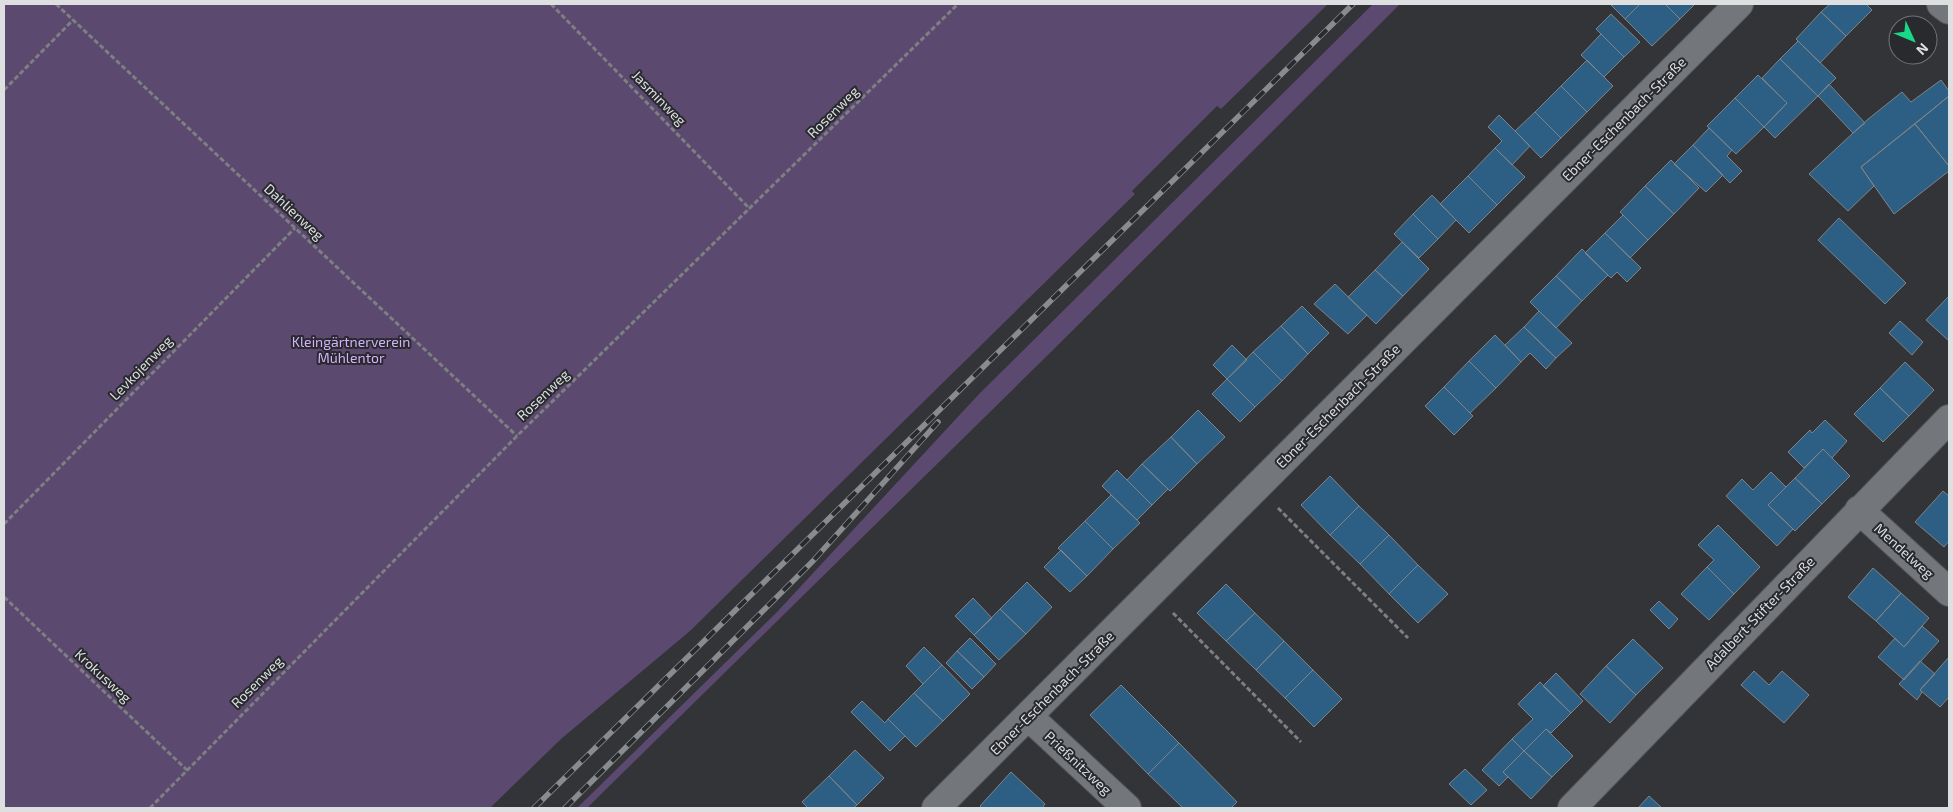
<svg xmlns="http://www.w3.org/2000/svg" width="1953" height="812" font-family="'Exo 2',sans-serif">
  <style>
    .green { fill: #5b496f }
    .building { fill: #2c5f83; stroke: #808488 }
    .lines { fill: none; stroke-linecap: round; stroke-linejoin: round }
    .street-casing { stroke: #515355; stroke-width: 30 }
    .path { stroke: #7d7f82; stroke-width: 3; stroke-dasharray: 5 2.5; stroke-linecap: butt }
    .street { stroke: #73767a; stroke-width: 28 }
    .rail-casing { stroke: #8a8b8e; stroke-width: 5.5 }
    .rail { stroke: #282a2e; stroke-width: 4; stroke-dasharray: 11; stroke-linecap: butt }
    .labels { text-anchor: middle; stroke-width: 4; stroke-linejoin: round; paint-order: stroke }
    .street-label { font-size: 14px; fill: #dedfe1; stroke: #282a2e }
    .park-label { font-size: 14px; fill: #d5b1fd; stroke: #282a2e }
  </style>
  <rect width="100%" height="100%" fill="#323438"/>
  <!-- green -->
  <path class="green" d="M4,4H1328L1221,109L1217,106L1132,191L1135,194L690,631L561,739L490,808H4Z
    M1373,4H1400L1053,350L587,808H577L777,612L979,394Z"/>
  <!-- building -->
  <path class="building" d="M1610,4H1640L1625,19Z
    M1640,4H1665L1680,19L1652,46L1625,19Z
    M1665,4H1695L1680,19Z
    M1830,4H1866L1872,10L1846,36L1821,12Z
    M1821,12L1846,36L1820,63L1796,39Z
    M1611,14L1640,42L1624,57L1596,29Z
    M1601,34L1624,57L1604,77L1581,55Z
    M1798,41L1836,78L1818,96L1780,59Z
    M1780,59L1818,96L1775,138L1764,127L1787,103L1762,78Z
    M1587,60L1613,86L1587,112L1561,86Z
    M1758,75L1787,103L1764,127L1735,98Z
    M1941,80L1949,91V96L1861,167L1874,186L1848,211L1809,174L1867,120L1902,92L1911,102Z
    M1829,84L1865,123L1853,133L1818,96Z
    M1561,86L1587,112L1561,138L1535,112Z
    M1949,96V166L1915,124Z
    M1735,98L1764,127L1736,154L1707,126Z
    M1535,112L1561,138L1541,158L1515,131Z
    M1499,115L1530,146L1512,165L1495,148L1502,141L1488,127Z
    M1915,124L1949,166V171L1894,214L1861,167Z
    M1709,128L1732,150L1727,156L1742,171L1730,183L1693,145Z
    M1693,145L1723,175L1706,192L1674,164Z
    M1495,148L1525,177L1497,205L1468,176Z
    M1671,160L1699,188L1674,214L1645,186Z
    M1468,176L1497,205L1469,233L1440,204Z
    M1645,186L1674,214L1648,240L1620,212Z
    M1432,195L1456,220L1438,239L1413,214Z
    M1413,214L1438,239L1419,258L1394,234Z
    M1623,215L1648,240L1630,258L1605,233Z
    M1839,218L1906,283L1885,304L1818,240Z
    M1605,233L1641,268L1627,282L1617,272L1611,278L1585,253Z
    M1402,242L1429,269L1403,296L1375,270Z
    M1582,249L1608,275L1582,301L1556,276Z
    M1375,270L1403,296L1376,324L1348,297Z
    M1556,276L1582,301L1556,328L1530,302Z
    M1335,284L1367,315L1348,334L1314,304Z
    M1949,296V341L1926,320Z
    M1302,306L1329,333L1308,354L1281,326Z
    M1539,311L1572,343L1556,358L1524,327Z
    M1900,321L1923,342L1912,355L1889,333Z
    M1281,326L1308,354L1282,381L1253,352Z
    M1524,327L1556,358L1546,369L1530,353L1521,362L1505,345Z
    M1495,335L1521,362L1496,388L1469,361Z
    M1232,345L1247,360L1227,379L1213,365Z
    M1253,352L1282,381L1255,407L1227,379Z
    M1469,361L1496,388L1470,413L1444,387Z
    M1905,362L1934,390L1909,416L1880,388Z
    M1227,379L1255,407L1240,422L1212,394Z
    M1444,387L1473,416L1454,435L1425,406Z
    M1880,388L1909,416L1883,442L1854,414Z
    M1198,410L1225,437L1197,464L1171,437Z
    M1825,420L1847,441L1832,458L1823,449L1804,468L1788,452L1810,430L1812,433Z
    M1171,437L1197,464L1170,491L1142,464Z
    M1823,449L1850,476L1822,504L1795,478Z
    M1142,464L1168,489L1152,505L1127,480Z
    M1117,470L1152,505L1137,520L1102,486Z
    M1771,472L1786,487L1768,505L1793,529L1777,546L1726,496L1742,479L1753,490Z
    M1330,476L1359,506L1330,535L1301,505Z
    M1795,478L1822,504L1795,531L1768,505Z
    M1943,491L1949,496V541L1944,547L1915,522Z
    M1111,495L1140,523L1113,549L1085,521Z
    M1359,506L1389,535L1360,564L1330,535Z
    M1085,521L1113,549L1087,576L1058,548Z
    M1718,525L1760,567L1734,594L1707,567L1714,560L1698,545Z
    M1389,535L1418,565L1389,594L1360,564Z
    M1061,550L1087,576L1070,592L1044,567Z
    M1418,565L1448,594L1418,623L1389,594Z
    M1707,567L1734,594L1709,620L1681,594Z
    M1873,568L1901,593L1876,621L1848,597Z
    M1027,582L1052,607L1026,634L1000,609Z
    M1226,584L1255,613L1226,641L1197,613Z
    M1901,593L1929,618L1904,647L1876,621Z
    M973,598L992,618L974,635L955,616Z
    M1659,601L1678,619L1669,629L1650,610Z
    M1000,609L1026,634L999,660L974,635Z
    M1255,613L1284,641L1256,670L1226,641Z
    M1922,626L1939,641L1904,680L1878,657L1895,638L1904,647Z
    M970,638L996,664L984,677L957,651Z
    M1633,639L1663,668L1636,695L1606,666Z
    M1284,641L1313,670L1285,698L1256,670Z
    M924,647L942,665L923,684L906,666Z
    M957,651L984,677L972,689L946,663Z
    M1949,657V697L1940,707L1920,690Z
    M1920,661L1935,674L1920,690L1922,692L1917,700L1899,684Z
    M942,665L970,694L943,721L914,693Z
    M1606,666L1636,695L1610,723L1580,694Z
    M1313,670L1342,699L1314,727L1285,698Z
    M1754,671L1769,685L1782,671L1809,695L1784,723L1741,685Z
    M1556,673L1583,701L1571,713L1543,686Z
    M1540,682L1571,713L1551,733L1546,729L1524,751L1512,739L1533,719L1518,704Z
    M1121,685L1179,743L1148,774L1090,715Z
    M914,693L943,721L916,747L888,719Z
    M862,701L885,723L888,719L905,736L890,751L851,712Z
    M1546,729L1573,756L1552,777L1524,751Z
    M1512,739L1524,751L1503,772L1508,777L1499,786L1482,770Z
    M1179,743L1237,802L1231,808H1183L1148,774Z
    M855,750L884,778L857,805L829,776Z
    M1524,751L1552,777L1531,799L1503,772Z
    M1465,769L1487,790L1471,805L1449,784Z
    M1011,772L1045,804L1042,808H982L980,806Z
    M829,776L857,805L853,808H808L802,802Z
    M1649,796L1662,808H1638Z"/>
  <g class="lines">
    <!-- street casing -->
    <g class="street-casing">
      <path id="street" d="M1941,4L1949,10
        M1859,510L1949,592
        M1029,717L1127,808
        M936,808L1739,4
        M1572,808L1949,419"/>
    </g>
    <!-- path -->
    <path class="path" d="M56,4L517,436
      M551,4L750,209
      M4,90L73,20
      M1278,508L1408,638
      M4,524L295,228
      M4,597L187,770
      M1173,613L1301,742
      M150,808L517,436L958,4"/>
    <!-- street -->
    <use href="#street" class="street"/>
    <!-- rail casing -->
    <g class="rail-casing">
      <path id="rail" d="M534,808L1353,4
        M565,808L813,561L938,422"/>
    </g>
    <!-- rail -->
    <use href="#rail" class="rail"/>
  </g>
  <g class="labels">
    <!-- street labels -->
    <g class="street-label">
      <text transform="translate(659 98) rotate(46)" y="5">Jasminweg</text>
      <text transform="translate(833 112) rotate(-45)" y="5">Rosenweg</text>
      <text transform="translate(1624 119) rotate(-45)" y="5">Ebner-Eschenbach-Straße</text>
      <text transform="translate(294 212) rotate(43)" y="5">Dahlienweg</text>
      <text transform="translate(141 368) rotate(-46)" y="5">Levkojenweg</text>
      <text transform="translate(543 395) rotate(-44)" y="5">Rosenweg</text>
      <text transform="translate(1338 406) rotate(-45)" y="5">Ebner-Eschenbach-Straße</text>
      <text transform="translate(1904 551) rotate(42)" y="5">Mendelweg</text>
      <text transform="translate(1760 613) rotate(-46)" y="5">Adalbert-Stifter-Straße</text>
      <text transform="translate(103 676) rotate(43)" y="5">Krokusweg</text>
      <text transform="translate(257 682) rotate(-45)" y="5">Rosenweg</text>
      <text transform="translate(1052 693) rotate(-45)" y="5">Ebner-Eschenbach-Straße</text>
      <text transform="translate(1078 763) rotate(43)" y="5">Prießnitzweg</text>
    </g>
    <!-- park labels -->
    <g class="park-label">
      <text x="351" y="347">Kleingärtnerverein<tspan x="351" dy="16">Mühlentor</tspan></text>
    </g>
  </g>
  <!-- border -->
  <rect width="1953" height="812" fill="none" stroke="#dedfe1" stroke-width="10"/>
  <!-- north arrow -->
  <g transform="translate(1913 40) rotate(134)"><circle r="24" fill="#282a2e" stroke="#717276"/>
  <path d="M0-4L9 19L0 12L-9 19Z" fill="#19d989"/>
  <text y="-8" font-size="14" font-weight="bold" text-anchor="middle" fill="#dedfe1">N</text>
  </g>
</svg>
